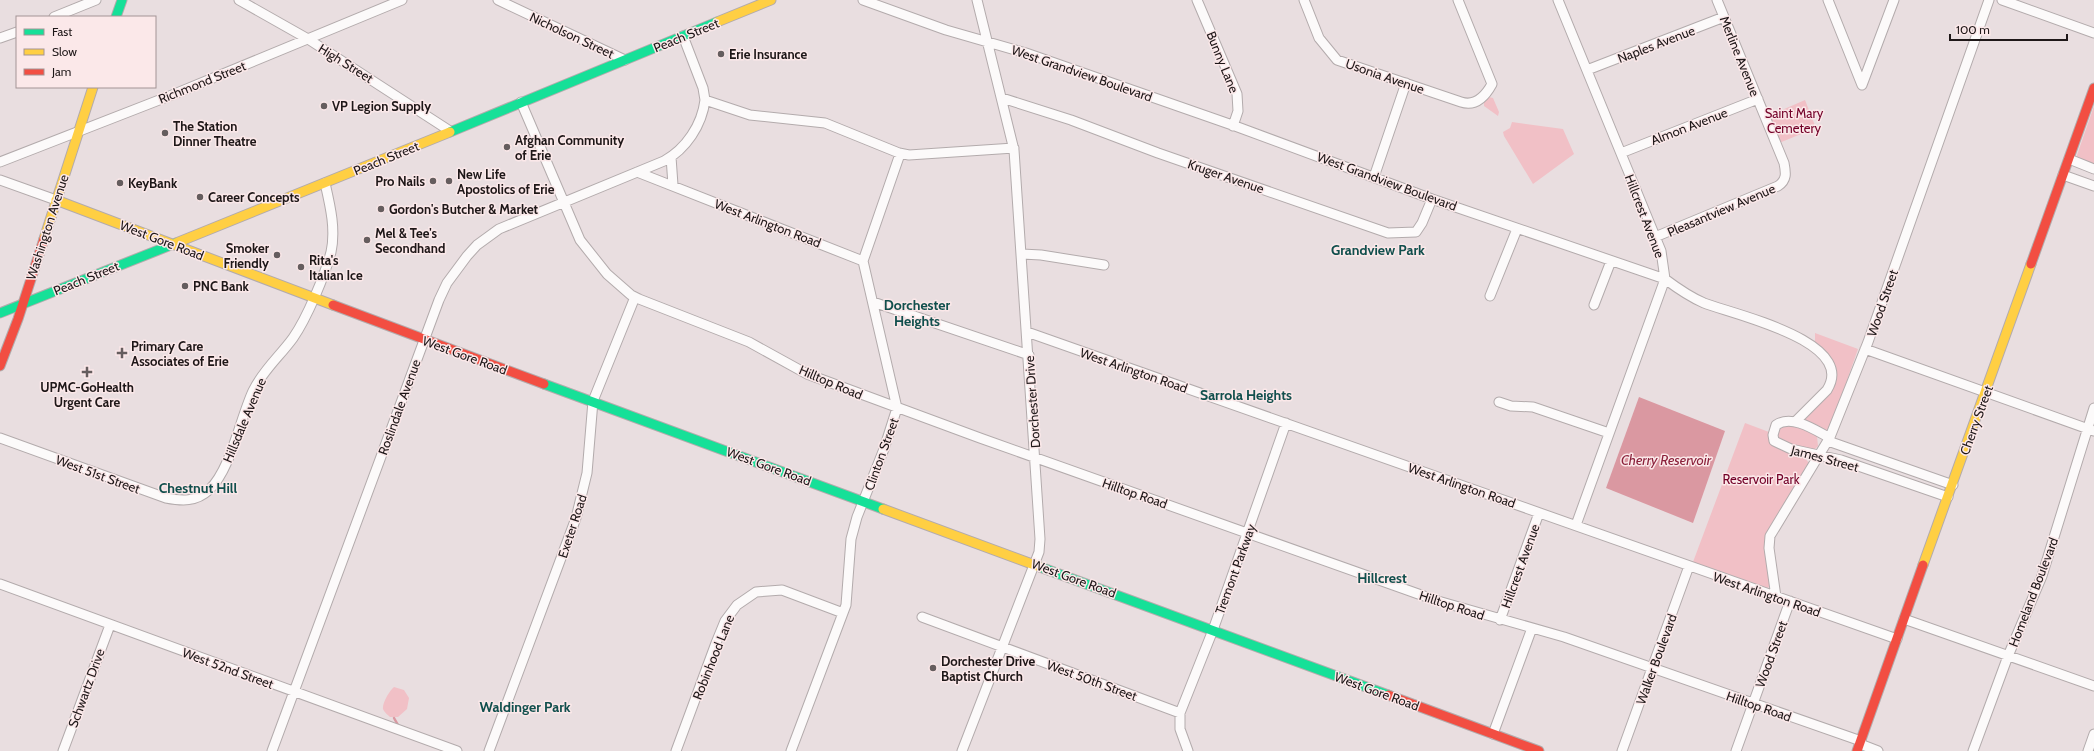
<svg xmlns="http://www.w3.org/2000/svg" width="2094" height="751" font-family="Cabin,sans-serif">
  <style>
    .green { fill: #f1c0c6 }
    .water { fill: #da98a1 }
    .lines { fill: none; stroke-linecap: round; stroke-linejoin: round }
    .stream { stroke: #da98a1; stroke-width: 2.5 }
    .street-casing { stroke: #b3abac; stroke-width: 11 }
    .fast-casing { stroke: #b3abac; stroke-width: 11 }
    .slow-casing { stroke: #b3abac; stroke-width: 11 }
    .jam-casing { stroke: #b3abac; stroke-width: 11 }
    .street { stroke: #fcfafa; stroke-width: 9 }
    .fast { stroke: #16e098; stroke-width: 9 }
    .slow { stroke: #ffcf43; stroke-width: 9 }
    .jam { stroke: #f24e42; stroke-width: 9 }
    .poi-dot { fill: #655d5e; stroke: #fbe8e9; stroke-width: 1.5 }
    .labels { text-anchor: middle; stroke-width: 3; stroke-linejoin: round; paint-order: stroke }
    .street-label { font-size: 13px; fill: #1e1718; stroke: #fbe8e9 }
    .poi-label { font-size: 13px; font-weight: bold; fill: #1e1718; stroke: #fbe8e9; text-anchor: start }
    .park-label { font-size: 13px; fill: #730028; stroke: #fbe8e9 }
    .neighbourhood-label { font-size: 14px; font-weight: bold; fill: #114f4d; stroke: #fbe8e9 }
    .water-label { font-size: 14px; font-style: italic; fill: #8a203a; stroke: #fbe8e9 }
  </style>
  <rect width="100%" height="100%" fill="#e9dee0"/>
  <!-- green -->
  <path class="green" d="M1489,97L1493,98L1499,112L1498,116L1484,106V102Z
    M1805,100L1816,128L1779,143L1768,116Z
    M2094,106V165L2076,158Z
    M1512,122L1563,129L1574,154L1533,184L1504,136L1503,132L1510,128Z
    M1815,333L1858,349L1830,429L1826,430L1805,422L1804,419C1810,411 1818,406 1824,400C1842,380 1836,356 1815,342Z
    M1745,423L1769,432L1773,445L1804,457L1809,463L1765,539V556L1771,584L1768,588L1693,562Z
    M1782,425C1795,426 1806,428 1817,436L1818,446L1813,451H1803L1777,438L1779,426Z
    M394,687L404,690L409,698L407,709L398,717H390C388,715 384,712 383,709C382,703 390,690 394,687Z"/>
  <!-- water -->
  <path class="water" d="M1639,397L1725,431L1693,523L1606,488Z"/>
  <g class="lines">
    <!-- stream -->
    <path class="stream" d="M394,718L398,725"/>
    <!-- street casing -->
    <g class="street-casing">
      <path id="street" d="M239,0L308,39L450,131
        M498,0L625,60
        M863,0L946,30L1026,53L1235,126L1432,199L1665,279C1677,288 1690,297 1704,303C1732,314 1858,341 1827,390L1795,422
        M1197,0L1237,94L1238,111L1233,126
        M1304,0L1319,38L1337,60L1461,102C1476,107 1486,95 1492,84L1458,0
        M1558,0L1661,251L1665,279L1576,525
        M1828,0L1862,85
        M2002,0L2094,33
        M54,17L96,0
        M683,36L703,88L705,100L750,115L825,123L899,153L909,155L1014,148
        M0,38L17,32
        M1587,70L1724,17
        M1862,85L1894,0
        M1002,98L1071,120L1158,153L1388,233L1416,232L1422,223L1432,199
        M521,102L580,240L607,274L631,295L639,299L749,342L807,374L980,438L1438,601L1564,637L1861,741
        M1621,153L1758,99
        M671,157L673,185
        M2069,159L2094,169
        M0,162L172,95L402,0
        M637,172L863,261
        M2063,175L2094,186
        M1374,177L1406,83
        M0,180L56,200
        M1655,237L1778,186C1787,180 1786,173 1784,163L1717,0
        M1022,254L1041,255L1104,265
        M1490,296L1517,229
        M873,302L1029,355
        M1594,305L1611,261
        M1027,332L1897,639
        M1865,349L2094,431
        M1499,402L1511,406L1533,407L1609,433
        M0,438L166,498C182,501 196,502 209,490C231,469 240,419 253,391C263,370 280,356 293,338C307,318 325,275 331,252C336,229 330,205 325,183
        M1830,438C1815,430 1792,414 1776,425L1773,435L1774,441L1791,449L1841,460L1948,497
        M1828,441L1953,485
        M0,584L457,751
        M1776,597L1769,548L1770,536L1830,437L1868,342L1989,0
        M922,617L1180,713
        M1904,619L2094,686
        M1500,620L1539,513
        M1493,734L1532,628
        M1860,744L1878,751
        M63,751L110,625
        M272,751L439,300L447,283L467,256L477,245L499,229L664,161C686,149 702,125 705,100
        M489,751L576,518L587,473L593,401L635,297
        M676,751L716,643L725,621L737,605L756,592L782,590L843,613
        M791,751L846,605L851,539L857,517L884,449L897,408L863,261L900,154
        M962,751L1039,552L1040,539L1014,150L977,0
        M1188,751L1180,729V713L1213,630L1286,423
        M1622,751L1689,566
        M1736,751L1790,601
        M1973,751L2008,656L2042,576L2094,408
        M2088,751L2094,734"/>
    </g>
    <!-- fast casing -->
    <g class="fast-casing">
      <path id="fast" d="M116,17L122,0
        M450,132L717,22
        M0,313L176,243
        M544,384L883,509
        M1040,567L1388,695"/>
    </g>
    <!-- slow casing -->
    <g class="slow-casing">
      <path id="slow" d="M717,22L771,0
        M56,200L333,305
        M44,239L93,87
        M176,243L450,132
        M883,509L1040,567
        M1923,565L2031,264"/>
    </g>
    <!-- jam casing -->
    <g class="jam-casing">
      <path id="jam" d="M2031,264L2094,88
        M333,305L544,384
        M0,366L18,319L44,239
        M1388,695L1539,751
        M1857,751L1923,565"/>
    </g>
    <!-- street -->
    <use href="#street" class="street"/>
    <!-- fast -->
    <use href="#fast" class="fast"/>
    <!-- slow -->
    <use href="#slow" class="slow"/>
    <!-- jam -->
    <use href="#jam" class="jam"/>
  </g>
  <!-- markers -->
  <g class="poi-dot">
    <circle cx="721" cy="54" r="4"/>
    <circle cx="324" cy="106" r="4"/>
    <circle cx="165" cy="133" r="4"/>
    <circle cx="507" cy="147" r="4"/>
    <circle cx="433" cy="181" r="4"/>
    <circle cx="449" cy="181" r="4"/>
    <circle cx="120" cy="183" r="4"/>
    <circle cx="200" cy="197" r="4"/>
    <circle cx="381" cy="209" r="4"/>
    <circle cx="367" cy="240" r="4"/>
    <circle cx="277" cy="255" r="4"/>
    <circle cx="301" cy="267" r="4"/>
    <circle cx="185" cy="286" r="4"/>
    <path d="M120 347h4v4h4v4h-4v4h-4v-4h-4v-4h4z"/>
    <path d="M85 366h4v4h4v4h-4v4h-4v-4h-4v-4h4z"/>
    <circle cx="933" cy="668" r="4"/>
  </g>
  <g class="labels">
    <!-- street labels -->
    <g class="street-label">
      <text transform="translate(572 35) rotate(25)" y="5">Nicholson Street</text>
      <text transform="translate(686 35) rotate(-22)" y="5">Peach Street</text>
      <text transform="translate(1656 44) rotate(-21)" y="5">Naples Avenue</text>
      <text transform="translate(1740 56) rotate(68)" y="5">Merline Avenue</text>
      <text transform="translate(1223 62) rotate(68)" y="5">Bunny Lane</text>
      <text transform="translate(346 63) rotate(32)" y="5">High Street</text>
      <text transform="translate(1082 73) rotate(19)" y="5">West Grandview Boulevard</text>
      <text transform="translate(1385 76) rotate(19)" y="5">Usonia Avenue</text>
      <text transform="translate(202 82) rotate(-22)" y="5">Richmond Street</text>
      <text transform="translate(1689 126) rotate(-21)" y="5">Almon Avenue</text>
      <text transform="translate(386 158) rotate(-22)" y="5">Peach Street</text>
      <text transform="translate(1226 176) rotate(19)" y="5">Kruger Avenue</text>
      <text transform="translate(1387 181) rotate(20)" y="5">West Grandview Boulevard</text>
      <text transform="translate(1721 210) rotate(-23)" y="5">Pleasantview Avenue</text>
      <text transform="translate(1645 216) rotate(69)" y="5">Hillcrest Avenue</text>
      <text transform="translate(768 223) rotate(21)" y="5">West Arlington Road</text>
      <text transform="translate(47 227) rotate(-72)" y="5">Washington Avenue</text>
      <text transform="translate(162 240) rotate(21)" y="5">West Gore Road</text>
      <text transform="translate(86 278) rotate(-22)" y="5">Peach Street</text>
      <text transform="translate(1882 303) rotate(-71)" y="5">Wood Street</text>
      <text transform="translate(465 355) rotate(20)" y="5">West Gore Road</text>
      <text transform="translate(1134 370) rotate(19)" y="5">West Arlington Road</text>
      <text transform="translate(831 382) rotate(23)" y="5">Hilltop Road</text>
      <text transform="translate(1032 402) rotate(-94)" y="5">Dorchester Drive</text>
      <text transform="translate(399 407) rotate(-70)" y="5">Roslindale Avenue</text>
      <text transform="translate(244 420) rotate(-67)" y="5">Hillsdale Avenue</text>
      <text transform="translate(1976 420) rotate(-70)" y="5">Cherry Street</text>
      <text transform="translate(881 454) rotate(-70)" y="5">Clinton Street</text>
      <text transform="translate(1825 458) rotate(15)" y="5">James Street</text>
      <text transform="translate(769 466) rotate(20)" y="5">West Gore Road</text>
      <text transform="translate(98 474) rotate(20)" y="5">West 51st Street</text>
      <text transform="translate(1462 485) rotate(19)" y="5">West Arlington Road</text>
      <text transform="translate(1135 493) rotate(19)" y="5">Hilltop Road</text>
      <text transform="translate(572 526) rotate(-72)" y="5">Exeter Road</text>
      <text transform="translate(1520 566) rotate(-70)" y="5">Hillcrest Avenue</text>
      <text transform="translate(1235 569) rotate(-70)" y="5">Tremont Parkway</text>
      <text transform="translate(1074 578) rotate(20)" y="5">West Gore Road</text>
      <text transform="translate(2033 592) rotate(-69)" y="5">Homeland Boulevard</text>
      <text transform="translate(1767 594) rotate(19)" y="5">West Arlington Road</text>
      <text transform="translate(1452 605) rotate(18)" y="5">Hilltop Road</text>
      <text transform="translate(1771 654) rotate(-70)" y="5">Wood Street</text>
      <text transform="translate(713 657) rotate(-68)" y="5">Robinhood Lane</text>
      <text transform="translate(1656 659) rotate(-70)" y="5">Walker Boulevard</text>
      <text transform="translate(228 668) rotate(20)" y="5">West 52nd Street</text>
      <text transform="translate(1092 680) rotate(20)" y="5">West 50th Street</text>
      <text transform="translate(86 688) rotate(-70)" y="5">Schwartz Drive</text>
      <text transform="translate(1377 691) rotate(20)" y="5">West Gore Road</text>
      <text transform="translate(1759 706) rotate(19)" y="5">Hilltop Road</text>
    </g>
    <!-- poi labels -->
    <g class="poi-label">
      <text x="729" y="59">Erie Insurance</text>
      <text x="332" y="111">VP Legion Supply</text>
      <text x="173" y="131">The Station<tspan x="173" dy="15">Dinner Theatre</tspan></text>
      <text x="515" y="145">Afghan Community<tspan x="515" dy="15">of Erie</tspan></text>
      <text x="457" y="179">New Life<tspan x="457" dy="15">Apostolics of Erie</tspan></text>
      <text x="425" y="186" text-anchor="end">Pro Nails</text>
      <text x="128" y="188">KeyBank</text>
      <text x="208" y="202">Career Concepts</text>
      <text x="389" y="214">Gordon's Butcher &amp; Market</text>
      <text x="375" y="238">Mel &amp; Tee's<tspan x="375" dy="15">Secondhand</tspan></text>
      <text x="269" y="253" text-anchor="end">Smoker<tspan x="269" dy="15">Friendly</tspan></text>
      <text x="309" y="265">Rita's<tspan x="309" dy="15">Italian Ice</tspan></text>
      <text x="193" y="291">PNC Bank</text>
      <text x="131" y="351">Primary Care<tspan x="131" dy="15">Associates of Erie</tspan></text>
      <text x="87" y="392" text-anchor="middle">UPMC-GoHealth<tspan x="87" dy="15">Urgent Care</tspan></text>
      <text x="941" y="666">Dorchester Drive<tspan x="941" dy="15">Baptist Church</tspan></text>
    </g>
    <!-- park labels -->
    <g class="park-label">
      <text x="1794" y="118">Saint Mary<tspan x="1794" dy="15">Cemetery</tspan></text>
      <text x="1761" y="484">Reservoir Park</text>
    </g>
    <!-- neighbourhood labels -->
    <g class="neighbourhood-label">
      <text x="1378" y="255">Grandview Park</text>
      <text x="917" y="310">Dorchester<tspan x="917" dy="16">Heights</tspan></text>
      <text x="1246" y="400">Sarrola Heights</text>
      <text x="198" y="493">Chestnut Hill</text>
      <text x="1382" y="583">Hillcrest</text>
      <text x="525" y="712">Waldinger Park</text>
    </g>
    <!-- water labels -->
    <g class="water-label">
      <text x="1666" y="465">Cherry Reservoir</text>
    </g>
  </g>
  <!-- legend -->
  <rect x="16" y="16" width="140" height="72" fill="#fbe8e9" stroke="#a39495"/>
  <rect x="24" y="29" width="20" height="6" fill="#16e098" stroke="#a39495"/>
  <text x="52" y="36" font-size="12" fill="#1e1718">Fast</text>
  <rect x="24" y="49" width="20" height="6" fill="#ffcf43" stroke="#a39495"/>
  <text x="52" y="56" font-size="12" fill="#1e1718">Slow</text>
  <rect x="24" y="69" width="20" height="6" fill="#f24e42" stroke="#a39495"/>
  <text x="52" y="76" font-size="12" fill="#1e1718">Jam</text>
  <!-- scale -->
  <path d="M1950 34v6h117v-6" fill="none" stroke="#1e1718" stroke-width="2"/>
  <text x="1956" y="34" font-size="12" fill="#1e1718" stroke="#fbe8e9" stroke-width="3" paint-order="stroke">100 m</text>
</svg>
